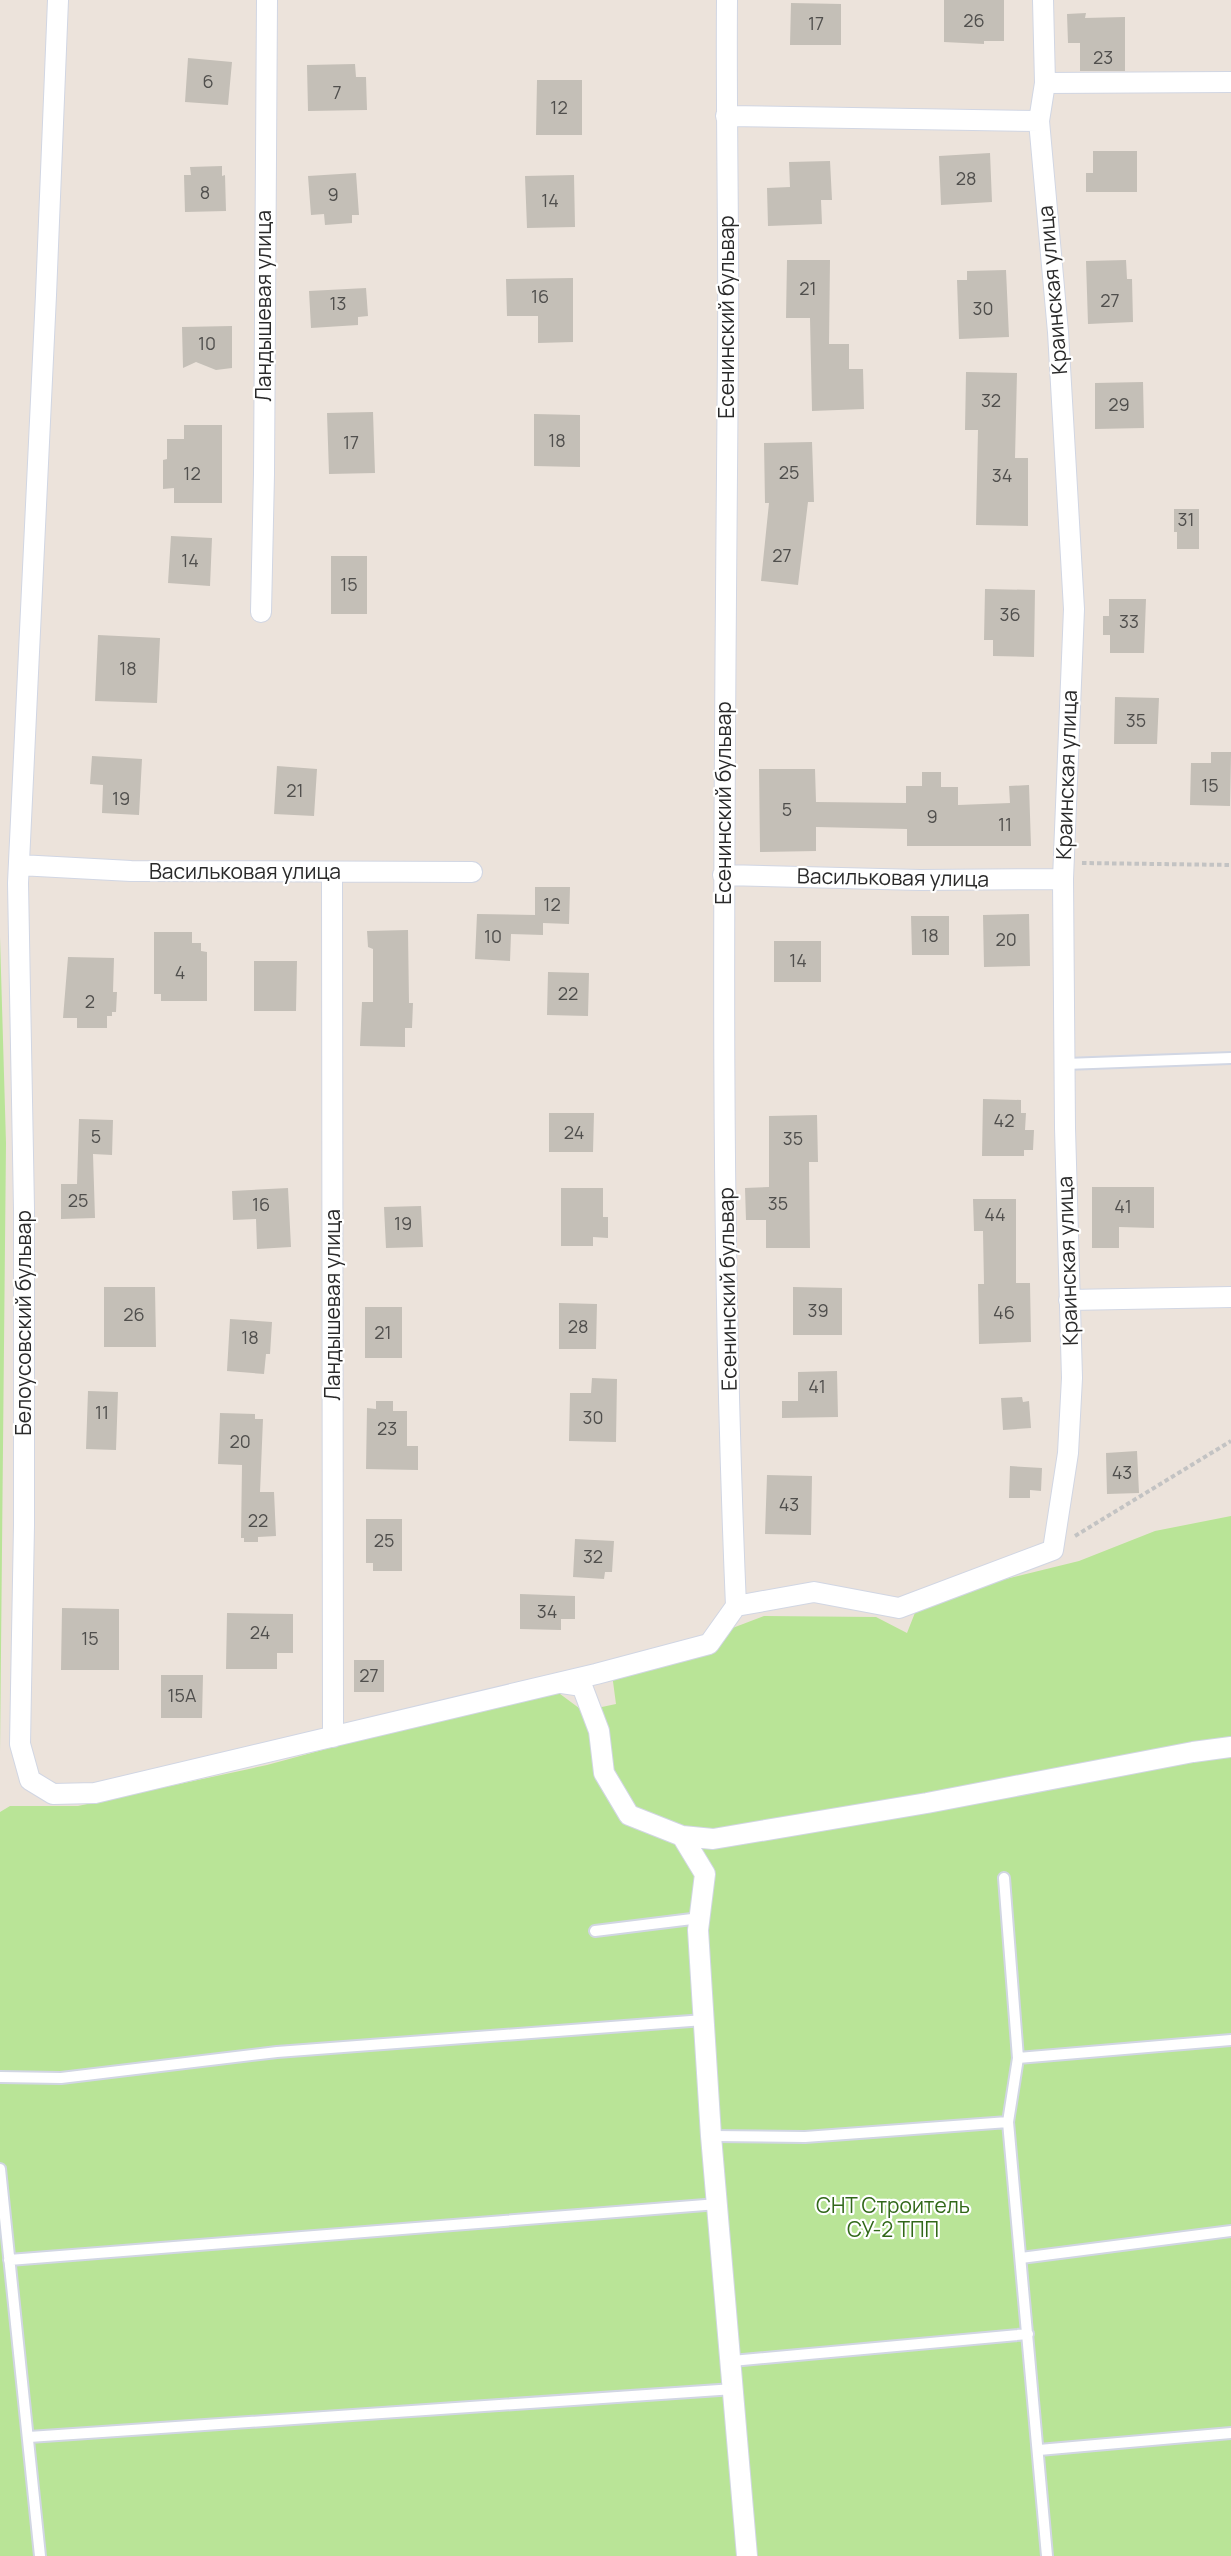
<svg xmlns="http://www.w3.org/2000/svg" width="1231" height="2556" font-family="Manrope,sans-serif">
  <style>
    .green { fill: #b9e497 }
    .building { fill: #c4bfb7 }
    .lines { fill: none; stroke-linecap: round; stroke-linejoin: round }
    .service-casing { stroke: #d1d6e3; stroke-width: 14 }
    .minor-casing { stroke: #d1d6e3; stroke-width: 22 }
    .path { stroke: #c3c3c3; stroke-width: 4; stroke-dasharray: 4.5 3; stroke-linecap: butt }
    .service { stroke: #fff; stroke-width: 10 }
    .minor { stroke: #fff; stroke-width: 20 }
    .labels { text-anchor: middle; stroke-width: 4.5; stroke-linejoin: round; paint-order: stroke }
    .number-label { font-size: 18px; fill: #504f4d }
    .street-label { font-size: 21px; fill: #2a2a2a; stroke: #fff }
    .park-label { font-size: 21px; fill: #316819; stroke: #fff }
  </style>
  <rect width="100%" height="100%" fill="#ece3db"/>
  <!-- green -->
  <path class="green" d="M0,937L6,1143L0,1752Z
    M1231,1516V2556H0V1812L10,1806H78L267,1765L552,1688L583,1711L616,1704L612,1674L764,1616L876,1617L907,1633L920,1600L1079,1561L1155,1531Z"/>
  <!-- building -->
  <path class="building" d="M944,0H1004V41H984V44L944,42Z
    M791,3L841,4V45H790Z
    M1086,13L1085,18L1125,17V71H1080V43H1068L1067,14Z
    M188,58L232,62L228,105L185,102Z
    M355,64L356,77H366L367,110L308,111L307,65Z
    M537,80H582V135H536Z
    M1093,151H1137V192H1086V173H1093Z
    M990,153L992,202L941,205L939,156Z
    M830,161L832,200H821L822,224L768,226L767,188L790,187L789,162Z
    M222,166V176L225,175L226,211L185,212L184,175H191L190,167Z
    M356,173L359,215H352V223L325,225L324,214L311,215L308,176Z
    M574,175L575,227L527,228L525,176Z
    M787,260H830L829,344H849V369H863L864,409L812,411L810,318H786Z
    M1126,260L1127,279H1132L1133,322L1088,324L1086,261Z
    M1006,270L1009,337L959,339L957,280H967V271Z
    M573,278V342L538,343V316H507L506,279Z
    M366,288L368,316L358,317V325L311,328L309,291Z
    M232,326V368L216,370L196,362L183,368L182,327Z
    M966,372L1017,373L1015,458H1028V526L976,525L978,430H965Z
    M1143,382L1144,428L1095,429V383Z
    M373,412L375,473L329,474L327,413Z
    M534,414L580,415V467L534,466Z
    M184,425H222V503H174V488L163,489V460L167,459V439H184Z
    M812,442L814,502H808L798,585L761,581L769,503H765L764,443Z
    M1174,509H1199V549H1177V532H1174Z
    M171,536L212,538L210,586L168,583Z
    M331,556H367V614H331Z
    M985,589L1035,590L1034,657L993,656V640H984Z
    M1109,599H1146L1144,653H1110V635H1103V616H1109Z
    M98,635L160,638L157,703L95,701Z
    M1115,697L1159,698L1157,744H1114Z
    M1211,752H1231L1230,806L1190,805L1191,763H1211Z
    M92,756L142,759L139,815L102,813L103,785L90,784Z
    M277,766L317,769L314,816L274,814Z
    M759,769H815L816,802L906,803V786H922V772H941V787H958V805L1010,803L1009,786L1029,785L1031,846H907V829L816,827V851L760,852Z
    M535,887H570L569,924L543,923V935L511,934L510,961L475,959L477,914L535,915Z
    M1029,914L1030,966L984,967L983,915Z
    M911,916H949V955H912Z
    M408,930L409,1003H413L412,1028H405V1047L360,1046L362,1002H373V949L368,947L367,931Z
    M154,932H192V943H201V951L207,952V1001H161V994H154Z
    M774,941H821V982H774Z
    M68,957L114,958L113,992H117L116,1012H112V1016H107V1028H77V1018H63Z
    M254,961H297L296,1011H254Z
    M548,972L589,973L588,1016L547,1015Z
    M983,1099L1021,1100V1113H1026L1025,1130H1034L1033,1150H1024V1156H982Z
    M549,1113H594L593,1152H549Z
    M817,1115L818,1162H809L810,1248H766V1220H746L745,1188L769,1187V1116Z
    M79,1119L113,1120L112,1155L93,1154L95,1218L61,1219V1184H77Z
    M1092,1187H1154V1228L1119,1227V1248H1092Z
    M288,1188L291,1247L257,1249L256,1219L233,1220L232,1191Z
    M561,1188H603V1217H608V1238L593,1237V1246H561Z
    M973,1199H1016V1283H1030L1031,1342L979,1344L978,1284H984L983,1231H974Z
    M421,1206L423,1247L386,1248L384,1207Z
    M104,1287H155L156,1347H104Z
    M793,1287L842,1288V1335H793Z
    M559,1303L597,1304L596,1349H559Z
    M365,1307H402V1358H365Z
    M230,1319L272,1322L270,1354H266L264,1374L227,1371Z
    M837,1371L838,1417L782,1418V1401H798V1372Z
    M592,1378L617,1379L616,1442L569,1441L570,1393H591Z
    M88,1391L118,1392L116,1450L86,1449Z
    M1022,1397L1023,1402L1029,1401L1031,1428L1003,1430L1001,1398Z
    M376,1401H393V1411H407V1446H418V1470L366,1469L367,1408L376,1409Z
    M220,1413L255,1414V1419H263L260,1492H274L276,1536L258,1537V1542H244V1538H241L242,1465L218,1464Z
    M1137,1451L1139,1493L1107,1494L1106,1453Z
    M1010,1466L1042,1468L1041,1491L1030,1490V1498H1009Z
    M767,1475L812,1476L811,1535L765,1534Z
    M366,1519H402V1571H373V1563H366Z
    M575,1539L614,1541L612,1572H605L604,1579L573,1577Z
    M520,1594L575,1596V1619H561V1630L520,1629Z
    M62,1608L119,1609V1670H61Z
    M227,1613L293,1614V1653H277V1669H226Z
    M354,1660H384V1692H354Z
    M161,1675H203L202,1718H161Z"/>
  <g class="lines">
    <!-- service casing -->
    <g class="service-casing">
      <path id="service" d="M1065,1064L1231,1058
        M1004,1878L1018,2058L1008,2122L1047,2556
        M595,1931L700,1918
        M1018,2058L1231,2040
        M0,2077L61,2078L277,2052L704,2020
        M711,2136L805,2137L1008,2122
        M0,2169L40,2556
        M1021,2258L1231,2231
        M9,2260L718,2204
        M732,2361L1028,2334
        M29,2437L734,2389
        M1039,2450L1231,2433"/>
    </g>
    <!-- minor casing -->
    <g class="minor-casing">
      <path id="minor" d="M58,0L46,295L18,883L24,1209V1525L20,1744L30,1780L53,1794L95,1793L596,1674L709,1644L736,1606L814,1592L899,1608L1053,1550L1068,1453L1072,1378L1065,1128L1063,879L1074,609L1058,332L1039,121L1045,83L1043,0
        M727,0C726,116 729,231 728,347C725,767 718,1186 736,1606
        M1045,83L1231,82
        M726,116L1039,121
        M261,612L264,474L267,0
        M19,865L131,871L472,872
        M332,873L333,1737
        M723,875L920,880L1063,879
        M1069,1300L1231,1297
        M562,1683L582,1686L599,1731L604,1773L629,1815L682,1836L713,1839L927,1803L1193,1752L1231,1747
        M682,1836L705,1874L698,1930L711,2136L747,2556"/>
    </g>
    <!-- path -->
    <path class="path" d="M1082,863L1231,865
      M1075,1536L1231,1441"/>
    <!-- service -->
    <use href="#service" class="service"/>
    <!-- minor -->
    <use href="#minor" class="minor"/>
  </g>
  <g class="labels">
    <!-- number labels -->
    <g class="number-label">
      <text x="974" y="27">26</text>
      <text x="816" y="30">17</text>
      <text x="1103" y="64">23</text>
      <text x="208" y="88">6</text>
      <text x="337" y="99">7</text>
      <text x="559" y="114">12</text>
      <text x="966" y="185">28</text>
      <text x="205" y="199">8</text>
      <text x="333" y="201">9</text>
      <text x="550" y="207">14</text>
      <text x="808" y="295">21</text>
      <text x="540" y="303">16</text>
      <text x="1110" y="307">27</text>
      <text x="338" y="310">13</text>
      <text x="983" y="315">30</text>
      <text x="207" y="350">10</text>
      <text x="991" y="407">32</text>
      <text x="1119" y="411">29</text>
      <text x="557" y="447">18</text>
      <text x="351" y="449">17</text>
      <text x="789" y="479">25</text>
      <text x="192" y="480">12</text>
      <text x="1002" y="482">34</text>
      <text x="1186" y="526">31</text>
      <text x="782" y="562">27</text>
      <text x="190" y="567">14</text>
      <text x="349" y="591">15</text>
      <text x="1010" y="621">36</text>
      <text x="1129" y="628">33</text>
      <text x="128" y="675">18</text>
      <text x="1136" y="727">35</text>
      <text x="1210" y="792">15</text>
      <text x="295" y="797">21</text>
      <text x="121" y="805">19</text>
      <text x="787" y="816">5</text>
      <text x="932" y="823">9</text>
      <text x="1005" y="831">11</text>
      <text x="552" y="911">12</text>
      <text x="930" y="942">18</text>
      <text x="493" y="943">10</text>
      <text x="1006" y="946">20</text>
      <text x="798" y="967">14</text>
      <text x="180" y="979">4</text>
      <text x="568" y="1000">22</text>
      <text x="90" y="1008">2</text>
      <text x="1004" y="1127">42</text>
      <text x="574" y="1139">24</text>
      <text x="96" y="1143">5</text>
      <text x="793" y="1145">35</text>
      <text x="78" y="1207">25</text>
      <text x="778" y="1210">35</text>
      <text x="261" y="1211">16</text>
      <text x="1123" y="1213">41</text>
      <text x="995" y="1221">44</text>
      <text x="403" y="1230">19</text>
      <text x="818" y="1317">39</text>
      <text x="1004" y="1319">46</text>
      <text x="134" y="1321">26</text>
      <text x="578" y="1333">28</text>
      <text x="383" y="1339">21</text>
      <text x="250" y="1344">18</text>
      <text x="817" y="1393">41</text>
      <text x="102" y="1419">11</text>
      <text x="593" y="1424">30</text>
      <text x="387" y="1435">23</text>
      <text x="240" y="1448">20</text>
      <text x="1122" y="1479">43</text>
      <text x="789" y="1511">43</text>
      <text x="258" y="1527">22</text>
      <text x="384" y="1547">25</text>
      <text x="593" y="1563">32</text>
      <text x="547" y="1618">34</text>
      <text x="260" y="1639">24</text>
      <text x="90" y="1645">15</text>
      <text x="369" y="1682">27</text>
      <text x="182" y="1702">15А</text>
    </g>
    <!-- street labels -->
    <g class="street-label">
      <text transform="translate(1053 290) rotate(-95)" y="7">Краинская улица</text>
      <text transform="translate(264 306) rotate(-90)" y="7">Ландышевая улица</text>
      <text transform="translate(727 317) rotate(-90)" y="7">Есенинский бульвар</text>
      <text transform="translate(1067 775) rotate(-88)" y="7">Краинская улица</text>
      <text transform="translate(724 803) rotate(-90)" y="7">Есенинский бульвар</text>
      <text x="245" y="879">Васильковая улица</text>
      <text transform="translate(893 878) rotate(1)" y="7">Васильковая улица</text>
      <text transform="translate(1068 1261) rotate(-92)" y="7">Краинская улица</text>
      <text transform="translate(728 1289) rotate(-91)" y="7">Есенинский бульвар</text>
      <text transform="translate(333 1305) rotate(-90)" y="7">Ландышевая улица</text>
      <text transform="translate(24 1323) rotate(-90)" y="7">Белоусовский бульвар</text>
    </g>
    <!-- park labels -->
    <g class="park-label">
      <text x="893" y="2213">СНТ Строитель<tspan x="893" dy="24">СУ-2 ТПП</tspan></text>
    </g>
  </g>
</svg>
